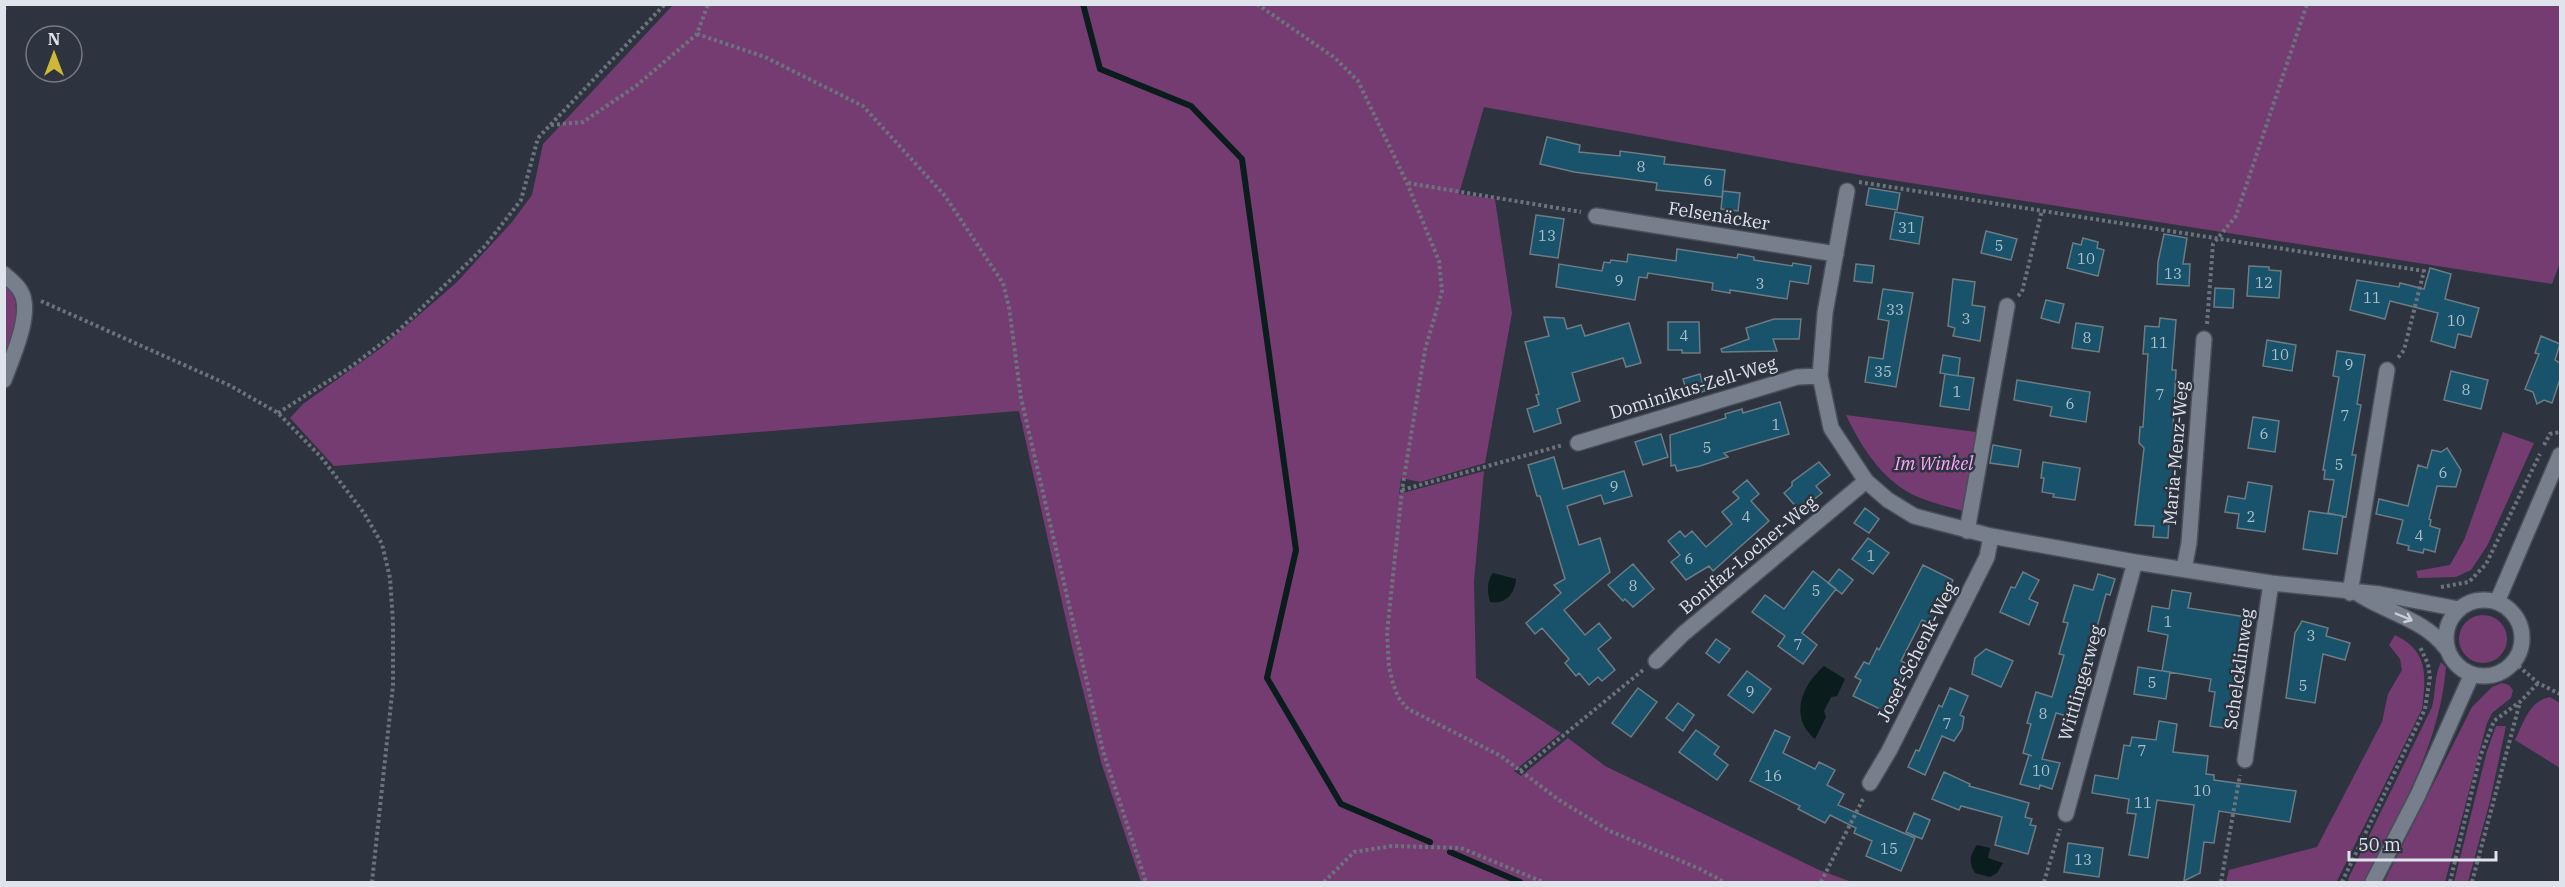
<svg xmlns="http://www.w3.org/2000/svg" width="2565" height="887" font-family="'IBM Plex Serif',serif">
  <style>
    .green { fill: #753c72 }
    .water { fill: #0a1c1c }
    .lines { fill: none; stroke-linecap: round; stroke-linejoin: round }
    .stream { stroke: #0a1c1c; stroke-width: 6 }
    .building { fill: #18526b; stroke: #6c7c85; stroke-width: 1.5 }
    .street-casing { stroke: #4a4f59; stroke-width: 18 }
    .secondary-casing { stroke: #4a4f59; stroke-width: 18 }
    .path { stroke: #6d737d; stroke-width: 4; stroke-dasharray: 3 3; stroke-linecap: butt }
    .street { stroke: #777e8c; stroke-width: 15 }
    .secondary { stroke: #777e8c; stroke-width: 15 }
    .oneway { stroke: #cacfd8 }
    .labels { text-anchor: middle; stroke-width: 5; stroke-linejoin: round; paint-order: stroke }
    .number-label { font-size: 15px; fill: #adbfcb }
    .street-label { font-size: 18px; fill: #dfe3eb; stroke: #2d333f }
    .park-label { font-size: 18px; font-style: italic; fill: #ffa5f8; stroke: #2d333f }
  </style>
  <rect width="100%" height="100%" fill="#2d333f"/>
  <!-- green -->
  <path class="green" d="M673,5H2560V263L2552,284L1860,175L1484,107L1459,194L1495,199L1512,313L1485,463L1420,482L1401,478L1399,494L1484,471L1474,581L1476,678L1561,733L1514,771L1521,776L1568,738L1605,766L1819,870L1852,882H1141L1101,762L1073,651L1019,411L334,466L290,418L303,404L381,348L456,283L512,222L532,195L543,144Z
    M5,283C26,301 12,340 5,362Z
    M1846,415L1976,432L1963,511C1950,507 1936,504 1923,499C1886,486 1862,449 1846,415Z
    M2503,432L2534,443L2487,546L2471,570L2456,577L2418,578L2416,571L2450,565L2464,540Z
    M2459 639a24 24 0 1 1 48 0a24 24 0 1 1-48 0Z
    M2395,635C2429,651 2426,677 2422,709L2337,881L2226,882L2229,870L2317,847L2382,722L2388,694L2402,670L2400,659L2389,645Z
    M2441,662L2446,667C2440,744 2399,814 2364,881L2349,882L2348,879L2432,707C2436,692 2434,676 2441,662Z
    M2502,683L2509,685L2513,690L2511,698L2492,713L2487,723L2445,882H2384L2472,707L2492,687Z
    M2550,697L2560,703V768L2515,740C2524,722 2529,701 2550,697Z
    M2496,726H2506L2490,801L2468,882H2454L2487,751Z"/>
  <!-- water -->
  <path class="water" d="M1493,573L1516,579C1515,593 1506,605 1490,602C1487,592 1487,580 1493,573Z
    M1824,666L1845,679L1837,696L1831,697L1824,711L1826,717L1815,739C1789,717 1801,686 1824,666Z
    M1977,845L1990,848L1988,858L2003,863L1997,873L1990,877L1975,873C1968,862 1970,855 1977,845Z"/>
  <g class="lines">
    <!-- stream -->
    <path class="stream" d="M1083,4L1100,69L1191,106L1242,159L1296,550L1267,678L1341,804L1430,842
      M1450,852L1520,882"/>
  </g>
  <!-- building -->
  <path class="building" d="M1547,137L1580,145L1579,152L1620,156V151L1665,157L1664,164L1725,170L1722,197L1656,190L1657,183L1574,172L1540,164Z
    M1869,188L1900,193L1897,210L1866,205Z
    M1723,191L1740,193L1738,211L1721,209Z
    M1895,212L1923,217L1919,244L1890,239Z
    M1536,215L1564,219L1558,258L1530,254Z
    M1986,231L2017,239L2011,260L1981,253Z
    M2164,234L2187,238L2183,264H2190L2189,286L2157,284L2158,262Z
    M2083,238L2098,242L2097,248L2104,250L2098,276L2067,268L2073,243L2081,245Z
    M1677,249L1737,258L1738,254L1754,257V260L1792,266L1793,263L1811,266L1808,284L1790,281L1787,299L1730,290V293L1712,290L1713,283L1648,273L1647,278L1639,277L1635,300L1556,287L1559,264L1602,271L1604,262L1610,263L1611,260L1627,262L1628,254L1676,261Z
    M1856,264L1874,266L1872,283L1854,281Z
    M2249,266L2269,267V270L2281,271L2279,298L2247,296Z
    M2430,268L2451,274L2445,299L2479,308L2471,337L2458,334L2455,348L2431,341L2438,313L2390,301L2385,319L2350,310L2357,280L2399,287L2400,283L2424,289Z
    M1953,279L1975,282L1972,305L1985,307L1980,341L1953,336L1955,328L1948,326Z
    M2215,288L2234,289L2233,308L2214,307Z
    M1883,289L1913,293L1896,387L1865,382L1869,357L1883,359L1889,321L1878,319Z
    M2046,300L2064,304L2059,323L2041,318Z
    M1544,317L1564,318L1567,329L1581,325L1585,336L1629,323L1641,363L1626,367L1623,358L1572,373L1580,401L1557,409L1561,423L1534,432L1527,409L1539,405L1536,395L1539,394L1525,342L1549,336Z
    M2160,318L2176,320L2172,370H2176L2173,429L2180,430L2175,489L2171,488L2168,538L2153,537L2154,526L2135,525L2144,448L2139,443L2140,427H2143L2148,354H2143L2145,326L2159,327Z
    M1774,319H1801L1799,339H1773L1777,351L1722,352L1721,349L1749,339L1746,328Z
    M1668,322H1699L1700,353H1682V350H1668Z
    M2076,323L2103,327L2099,352L2072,348Z
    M2541,336L2560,344L2555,360L2560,363V379L2552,403L2544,400L2537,404L2533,392L2525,389L2539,354L2535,353Z
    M2267,340L2296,345L2292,371L2263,366Z
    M2337,351L2365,355L2357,404L2361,405L2352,455H2356L2346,517L2328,513L2334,480L2324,479L2325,470H2323L2339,377L2333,376Z
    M1943,355L1960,358L1958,376L1940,373Z
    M2451,371L2488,380L2481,409L2444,400Z
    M1700,374L1705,391L1688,396L1683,379Z
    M1945,374L1974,378L1969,410L1940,406Z
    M2017,380L2090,392L2086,422L2050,416L2052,407L2014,400Z
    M1780,402L1789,434L1724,453L1728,457L1700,466L1677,471L1675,465L1671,466L1670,435L1726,418L1725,414L1742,409L1743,413Z
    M2253,417L2279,421L2275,452L2248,448Z
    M1661,434L1668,457L1643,465L1635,442Z
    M1993,445L2021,450L2018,467L1990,463Z
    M2447,448L2461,470L2456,487L2437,486L2429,519L2431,520L2430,526L2440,529L2435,552L2424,549L2423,553L2408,550L2409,546L2397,543L2403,520L2376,514L2379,499L2408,506L2418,465L2427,468L2432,450L2441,452Z
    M1554,457L1563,489L1624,471L1632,496L1604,504L1601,495L1567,506L1579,545L1600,538L1610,572L1564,610L1585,635L1599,623L1611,638L1598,649L1615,670L1602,681L1598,677L1589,685L1579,673L1576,676L1565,663L1569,659L1542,628L1535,634L1526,623L1561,593L1554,585L1565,579L1540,496H1537L1528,465Z
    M1819,462L1830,475L1816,486L1822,493L1800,511L1784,493L1792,486V482Z
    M2043,462L2080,468L2075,500L2053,497L2054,494L2042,492L2044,478H2041Z
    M1747,480L1759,494L1751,501L1769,521L1713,571L1709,566L1686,580L1671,562L1680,555L1668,541L1680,531L1685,537L1692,531L1706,547L1732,524L1722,512L1739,498L1733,492Z
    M2248,482L2272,486L2265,532L2237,528L2239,514L2225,512L2228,496L2245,499Z
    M1865,508L1879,519L1869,533L1854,523Z
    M2309,511L2343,516L2337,554L2303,549Z
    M1868,538L1889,553L1873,574L1852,559Z
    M1633,564L1654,589L1633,607L1625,599L1623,601L1608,585Z
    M1923,565L1953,580L1931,624L1922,620L1901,661L1908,664L1884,711L1853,696L1861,680L1855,677L1864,662L1869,664L1877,648L1879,650Z
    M1839,569L1853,580L1842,594L1828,583Z
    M1813,571L1836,589L1802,633L1817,645L1803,664L1778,646L1785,636L1752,612L1765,595L1784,609Z
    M2023,572L2039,580L2029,599L2038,603L2029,625L2000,612L2011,587L2015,588Z
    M2098,574L2115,579L2110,595L2106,594L2096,631L2100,632L2080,703L2082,704L2078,719L2056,713L2042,759L2060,763L2052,789L2040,785L2039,789L2020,784L2029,755L2032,756L2023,753L2031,724L2027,723L2036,692L2052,697L2064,655L2059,654L2068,623L2063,622L2074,585L2093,590Z
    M2172,590L2191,593L2188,608L2246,617L2240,655L2243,656L2232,729L2210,726L2215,692L2209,691L2211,679L2163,671L2170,672L2166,699L2134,694L2138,667L2162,671L2168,635L2148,631L2152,606L2169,609Z
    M2302,621L2328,628L2326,636L2350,643L2345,660L2323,654L2315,703L2286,698L2295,633Z
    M1716,639L1730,649L1719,663L1706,653Z
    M1986,649L2013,661L2001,687L1972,674L1975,658Z
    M1747,671L1771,689L1753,713L1728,695Z
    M1638,688L1657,702L1631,737L1612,723Z
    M1950,688L1968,696L1960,715L1964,717L1962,729L1954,741L1942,736L1925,775L1908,767L1916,750L1919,751L1939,705L1942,707Z
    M1678,703L1694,715L1683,731L1666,718Z
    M2159,721L2177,724L2173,752L2208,756L2206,774L2214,775V780L2296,791L2290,822L2219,811L2214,843L2204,842L2200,873L2184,881L2194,805L2157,800L2148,858L2129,855L2136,814L2127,813L2129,799L2092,793L2095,775L2118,779L2124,745L2130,746L2132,737L2156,740Z
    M1696,730L1719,747L1714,754L1728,765L1717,780L1679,752Z
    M1775,730L1790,737L1783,753L1815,769L1819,762L1835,770L1827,785L1844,794L1838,805L1915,838L1901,871L1866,856L1872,841L1854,833L1856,828L1830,815L1825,823L1798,809L1800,806L1750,781Z
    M1944,772L1970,784L1969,786L2029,803L2025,817L2032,819L2030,825L2036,826L2028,854L1995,845L2002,817L1961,806L1959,810L1932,799Z
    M1914,813L1930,820L1922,839L1906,832Z
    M2068,843L2103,848L2099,877L2064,872Z"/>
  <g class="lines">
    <!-- street casing -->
    <g class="street-casing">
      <path id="street" d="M1847,191L1825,313L1820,376L1831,428L1866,481L1888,500L1914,516L1991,536L2135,562L2271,583L2380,594L2459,609
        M1596,216L1836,254
        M4,274C9,279 18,285 21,292C33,313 12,358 4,380
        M1578,443L1797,377L1820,376
        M1967,531L2007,306
        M2184,569L2189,543L2204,339
        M2350,593L2387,370
        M2357,593C2387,613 2424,619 2446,648
        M1656,661L1683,634L1866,481
        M2245,760L2271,583
        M1870,783L1889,751L1987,557L1991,536
        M2066,814L2135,562"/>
    </g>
    <!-- secondary casing -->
    <g class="secondary-casing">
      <path id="secondary" d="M2446 638a38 38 0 1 1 76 0a38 38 0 1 1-76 0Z
        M2497,602L2560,455
        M2373,882L2418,795L2472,674"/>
    </g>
    <!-- path -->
    <path class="path" d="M1257,4L1335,58L1358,81L1407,183L1439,261L1442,291L1425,350L1402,490L1387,633L1389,667L1393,683L1398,697L1408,709L1501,756L1559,800L1610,831L1700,869L1724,882
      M4,10L6,4
      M697,34L765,57L863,106L945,196L1003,283L1009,307L1021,398L1103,751L1146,882
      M551,125L583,122L636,86L697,34L708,4
      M1859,182L2424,271L2404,350L2397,359
      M1408,183L1581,212
      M2018,296L2022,292L2042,210
      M41,301L229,385L278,413L321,457L364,513L382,544L390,578L393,622V685L372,882
      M2207,324L2213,244L2236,216L2307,4
      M278,413L352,366L399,330L485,246L521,200L538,138L665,4
      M2544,445L2550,434L2560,432
      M1402,490L1563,445
      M2441,587L2469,582L2486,564L2540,454
      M2514,662L2538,683L2560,694
      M1520,771L1643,670
      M1324,882L1354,852L1392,846L1461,848L1543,882
      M1821,882L1864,797
      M2044,882L2060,829
      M2221,882L2240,775
      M2342,882L2425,709L2430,677L2428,664L2420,647
      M2450,882L2480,757L2494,721L2521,701L2538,683
      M2472,882L2520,702"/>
    <!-- street -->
    <use href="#street" class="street"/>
    <!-- secondary -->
    <use href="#secondary" class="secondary"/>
  </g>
  <!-- one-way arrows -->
  <defs><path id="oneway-shaft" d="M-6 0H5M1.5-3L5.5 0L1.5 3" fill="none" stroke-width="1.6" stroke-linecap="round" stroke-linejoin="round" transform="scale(1.5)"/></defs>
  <use class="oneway" href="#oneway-shaft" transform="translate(2404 617) rotate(23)"/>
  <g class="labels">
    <!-- number labels -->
    <g class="number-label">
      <text x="1641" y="172">8</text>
      <text x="1708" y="186">6</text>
      <text x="1907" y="233">31</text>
      <text x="1547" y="241">13</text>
      <text x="1999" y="251">5</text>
      <text x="2086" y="264">10</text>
      <text x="2173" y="279">13</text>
      <text x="1619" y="286">9</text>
      <text x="2264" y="288">12</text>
      <text x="1760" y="289">3</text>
      <text x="2372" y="303">11</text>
      <text x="1895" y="315">33</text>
      <text x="1966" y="324">3</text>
      <text x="2456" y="326">10</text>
      <text x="1684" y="341">4</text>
      <text x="2087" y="343">8</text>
      <text x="2159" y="348">11</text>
      <text x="2280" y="360">10</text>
      <text x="2349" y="370">9</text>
      <text x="1883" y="377">35</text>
      <text x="2466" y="395">8</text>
      <text x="1957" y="397">1</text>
      <text x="2160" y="400">7</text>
      <text x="2070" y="409">6</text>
      <text x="2345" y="421">7</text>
      <text x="1776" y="430">1</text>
      <text x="2264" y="439">6</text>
      <text x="1707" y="453">5</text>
      <text x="2339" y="470">5</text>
      <text x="2443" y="478">6</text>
      <text x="1614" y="492">9</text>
      <text x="1746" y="522">4</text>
      <text x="2251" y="522">2</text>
      <text x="2419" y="541">4</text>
      <text x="1871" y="561">1</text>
      <text x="1689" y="564">6</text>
      <text x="1633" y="591">8</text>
      <text x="1816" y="596">5</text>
      <text x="2168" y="627">1</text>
      <text x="2311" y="641">3</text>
      <text x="1798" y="650">7</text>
      <text x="2152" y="688">5</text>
      <text x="2303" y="691">5</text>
      <text x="1750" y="697">9</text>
      <text x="2043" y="719">8</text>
      <text x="1947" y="729">7</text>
      <text x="2142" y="756">7</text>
      <text x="2041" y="776">10</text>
      <text x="1773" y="781">16</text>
      <text x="2202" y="796">10</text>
      <text x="2143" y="808">11</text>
      <text x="1889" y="854">15</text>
      <text x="2083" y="865">13</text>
    </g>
    <!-- street labels -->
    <g class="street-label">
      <text transform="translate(1719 216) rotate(9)" y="6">Felsenäcker</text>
      <text transform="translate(1693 388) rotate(-17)" y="6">Dominikus-Zell-Weg</text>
      <text transform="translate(2176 453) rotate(-85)" y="6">Maria-Menz-Weg</text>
      <text transform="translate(1748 555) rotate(-40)" y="6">Bonifaz-Locher-Weg</text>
      <text transform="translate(1917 652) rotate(-63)" y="6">Josef-Schenk-Weg</text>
      <text transform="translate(2239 669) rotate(-82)" y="6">Schelcklinweg</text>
      <text transform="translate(2081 683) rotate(-74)" y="6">Wittlingerweg</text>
    </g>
    <!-- park labels -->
    <g class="park-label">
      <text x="1934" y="470">Im Winkel</text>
    </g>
  </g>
  <!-- border -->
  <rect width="2565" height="887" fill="none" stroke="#dfe3eb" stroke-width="12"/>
  <!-- north arrow -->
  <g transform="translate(54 54)"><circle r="28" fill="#2d333f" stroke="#747984" stroke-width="1.5"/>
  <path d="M0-4.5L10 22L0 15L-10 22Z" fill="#cfb837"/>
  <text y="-9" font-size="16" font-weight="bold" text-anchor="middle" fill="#dfe3eb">N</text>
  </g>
  <!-- scale -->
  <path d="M2349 851v9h147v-9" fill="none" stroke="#dfe3eb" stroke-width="3"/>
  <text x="2358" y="851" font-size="18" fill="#dfe3eb" stroke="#2d333f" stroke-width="4.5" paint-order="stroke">50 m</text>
</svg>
